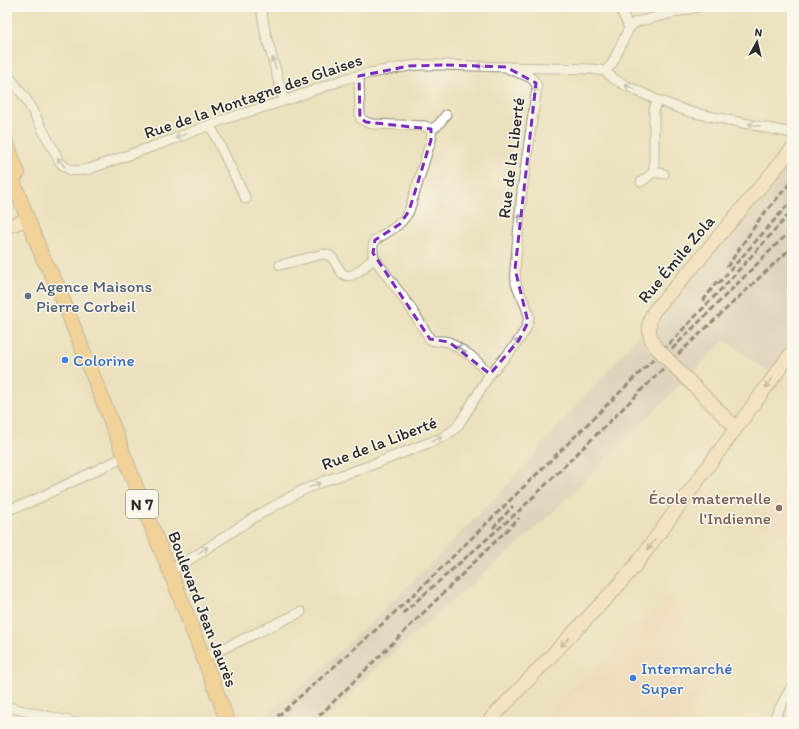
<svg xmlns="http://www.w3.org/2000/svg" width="799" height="729" font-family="Itim,sans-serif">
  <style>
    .built { fill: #f2d5bd }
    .industrial { fill: #cfc1ba }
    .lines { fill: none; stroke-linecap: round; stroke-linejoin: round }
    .street-casing { stroke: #8b8674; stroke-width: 11 }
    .secondary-casing { stroke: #8b8674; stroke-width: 15 }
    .primary-casing { stroke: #8b8674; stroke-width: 16 }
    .street { stroke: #fff; stroke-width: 9 }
    .secondary { stroke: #fde5c5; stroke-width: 13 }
    .primary { stroke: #f9be6d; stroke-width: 14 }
    .rail { stroke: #2b2b2b; stroke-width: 3; stroke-dasharray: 6 3; stroke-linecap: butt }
    .secondary-bridge-casing { stroke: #8b8674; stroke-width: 15; stroke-linecap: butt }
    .secondary-bridge { stroke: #fde5c5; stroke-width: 13 }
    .oneway { stroke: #a0a0a0 }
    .oneway2 { stroke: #948878 }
    .marked { fill: none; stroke: #7b2cbf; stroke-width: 3; stroke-dasharray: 8 5; stroke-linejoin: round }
    .service-dot { fill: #5c6f8a; stroke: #fbf7ec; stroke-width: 1.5 }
    .shop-dot { fill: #3f7fe0; stroke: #fbf7ec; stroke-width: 1.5 }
    .education-dot { fill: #8d6e63; stroke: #fbf7ec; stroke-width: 1.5 }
    .labels { text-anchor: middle; stroke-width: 3; stroke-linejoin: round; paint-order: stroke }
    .shield { fill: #fbf7ec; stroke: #696865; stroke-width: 1 }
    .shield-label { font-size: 16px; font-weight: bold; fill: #2b2b2b }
    .street-label { font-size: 17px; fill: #2b2b2b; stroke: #fbf7ec }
    .service-label { font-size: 17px; fill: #4e5e75; stroke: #fbf7ec; text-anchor: start }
    .shop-label { font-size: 17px; fill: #366cbe; stroke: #fbf7ec; text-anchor: start }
    .education-label { font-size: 17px; fill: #785e54; stroke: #fbf7ec; text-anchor: end }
  </style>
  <rect width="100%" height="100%" fill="#fbf7ec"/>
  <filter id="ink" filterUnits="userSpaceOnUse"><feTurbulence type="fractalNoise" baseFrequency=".025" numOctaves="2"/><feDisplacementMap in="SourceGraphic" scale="8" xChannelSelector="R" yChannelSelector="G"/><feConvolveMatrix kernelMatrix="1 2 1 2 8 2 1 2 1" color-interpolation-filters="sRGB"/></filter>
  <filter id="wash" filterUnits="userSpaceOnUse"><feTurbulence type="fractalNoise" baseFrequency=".012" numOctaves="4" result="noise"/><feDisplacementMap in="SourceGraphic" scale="16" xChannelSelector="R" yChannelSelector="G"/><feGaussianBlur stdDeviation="0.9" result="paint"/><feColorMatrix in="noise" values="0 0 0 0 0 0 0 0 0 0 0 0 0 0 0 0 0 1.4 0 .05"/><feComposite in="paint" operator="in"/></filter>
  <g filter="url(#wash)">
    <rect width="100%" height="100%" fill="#ebe1be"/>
    <!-- built -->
    <path class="built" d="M792,486V541L752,519L782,496Z
      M668,596L673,603L676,605L685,618L684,619L706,647L708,646L727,669L688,713L694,722H542L562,696L609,657L622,639L638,623L656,609Z"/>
    <!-- industrial -->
    <path class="industrial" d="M792,155V341L770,373L725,340L542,523L412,636L372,672L322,722H257L325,665L428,566L508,484L667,303Z"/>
  </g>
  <g filter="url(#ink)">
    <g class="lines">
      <!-- street casing -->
      <g class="street-casing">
        <path id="street" d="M261,7L265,31L284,101
          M620,7L629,28
          M605,71L612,64L621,45L629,28L636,22L698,7
          M7,75L11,79L26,99L60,162C69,172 76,172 89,169L174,139L225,119L284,101L348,78L370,73L409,66L422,65H446L506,67L591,69L605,71L614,79L627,86L657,100L690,112L792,133
          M359,76L360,118L366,122L372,124L425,126C432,129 432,133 431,140L409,211C401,226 389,231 375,240C372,246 372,251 374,258L410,307L430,339L434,341H443L449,342L471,356L490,374
          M210,125L246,199
          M431,130L438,125L446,115
          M654,172L664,174
          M641,182L654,172V110L657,100
          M280,265L323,254C324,254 328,255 329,255C338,260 339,282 354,274C360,272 369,262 374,258
          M7,510L28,503L124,457
          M170,571L189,560L253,518L303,490L327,480L369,466L441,438L451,432L457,427L461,421L490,374L509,353L519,340L526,329L528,322L529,316L527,309L516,284L515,269L522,191L537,87L536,83L530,77L509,69
          M203,656L216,652L301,612
          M7,707L73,722
          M772,722L792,686"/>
      </g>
      <!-- secondary casing -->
      <g class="secondary-casing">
        <path id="secondary" d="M7,227L28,219
          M655,346C648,335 647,323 654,311L692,268L792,149
          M679,371L736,428
          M488,722L615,589L635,566L792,352"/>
      </g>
      <!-- primary casing -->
      <g class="primary-casing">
        <path id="primary" d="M7,144L18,173
          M7,165L42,256L57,285L118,439L147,516L170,571L228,722"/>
      </g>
      <!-- street -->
      <use href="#street" class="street"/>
      <!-- secondary -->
      <use href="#secondary" class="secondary"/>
      <!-- primary -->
      <use href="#primary" class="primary"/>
      <!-- rail -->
      <path class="rail" d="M727,267L761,217L792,181
        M718,284L792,200
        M703,301L719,279
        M672,349L792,229
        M493,528L513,506
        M403,613L521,509L673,359L792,247
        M271,722L379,627L427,582L670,343L728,282L792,211
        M313,722L519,518"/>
      <!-- secondary-bridge casing -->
      <g class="secondary-bridge-casing">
        <path id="secondary-bridge" d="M655,346L679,371"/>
      </g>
      <!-- secondary-bridge -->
      <use href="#secondary-bridge" class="secondary-bridge"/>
    </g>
    <!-- one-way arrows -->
    <defs><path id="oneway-shaft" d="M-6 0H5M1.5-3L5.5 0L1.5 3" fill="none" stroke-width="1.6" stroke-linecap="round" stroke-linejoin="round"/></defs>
    <g class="oneway">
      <use href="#oneway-shaft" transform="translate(274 63) rotate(-106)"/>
      <use href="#oneway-shaft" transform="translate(482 66) rotate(-177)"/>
      <use href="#oneway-shaft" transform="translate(630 87) rotate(-154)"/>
      <use href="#oneway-shaft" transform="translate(535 92) rotate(-83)"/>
      <use href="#oneway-shaft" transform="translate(754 125) rotate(-169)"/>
      <use href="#oneway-shaft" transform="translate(181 136) rotate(158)"/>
      <use href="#oneway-shaft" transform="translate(61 162) rotate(-127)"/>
      <use href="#oneway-shaft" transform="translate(519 220) rotate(-85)"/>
      <use href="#oneway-shaft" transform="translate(516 344) rotate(-54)"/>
      <use href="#oneway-shaft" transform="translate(461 349) rotate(-147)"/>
      <use href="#oneway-shaft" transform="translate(437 439) rotate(-24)"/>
      <use href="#oneway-shaft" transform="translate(315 485) rotate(-24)"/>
      <use href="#oneway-shaft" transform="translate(203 550) rotate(-34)"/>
    </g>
    <g class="oneway2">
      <use href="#oneway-shaft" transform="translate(769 383) rotate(126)"/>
      <use href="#oneway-shaft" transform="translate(651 545) rotate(127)"/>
      <use href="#oneway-shaft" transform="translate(565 642) rotate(134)"/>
    </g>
  </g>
  <!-- marked area -->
  <path d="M0 0H799V729H0ZM446,65L506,67L536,83L515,269L528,322L519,340L490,374L449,342L430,339L373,253L375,240L400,224L409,211L431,140V129L366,122L360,118L359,76L409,66Z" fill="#ebe1be" fill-opacity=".55" fill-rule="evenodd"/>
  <path class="marked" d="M446,65L506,67L536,83L515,269L528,322L519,340L490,374L449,342L430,339L373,253L375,240L400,224L409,211L431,140V129L366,122L360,118L359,76L409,66Z"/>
  <!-- markers -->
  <circle class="service-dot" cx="28" cy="296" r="4"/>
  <g class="shop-dot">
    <circle cx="65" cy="360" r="4"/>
    <circle cx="633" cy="678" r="4"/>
  </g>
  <circle class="education-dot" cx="779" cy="508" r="4"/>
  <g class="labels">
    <!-- shield labels -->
    <rect class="shield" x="126" y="490" width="32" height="28" rx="3"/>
    <g class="shield-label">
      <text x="142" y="510">N 7</text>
    </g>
    <!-- street labels -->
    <g class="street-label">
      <text transform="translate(253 96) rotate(-19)" y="6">Rue de la Montagne des Glaises</text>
      <text transform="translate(511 158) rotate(-83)" y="6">Rue de la Liberté</text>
      <text transform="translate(676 259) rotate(-50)" y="6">Rue Émile Zola</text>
      <text transform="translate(379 443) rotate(-21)" y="6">Rue de la Liberté</text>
      <text transform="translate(203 609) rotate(69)" y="6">Boulevard Jean Jaurès</text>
    </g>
    <!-- service labels -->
    <g class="service-label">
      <text x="36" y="292">Agence Maisons<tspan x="36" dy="20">Pierre Corbeil</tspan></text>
    </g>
    <!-- shop labels -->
    <g class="shop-label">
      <text x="73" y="366">Colorine</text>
      <text x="641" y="674">Intermarché<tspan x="641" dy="20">Super</tspan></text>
    </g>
    <!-- education labels -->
    <g class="education-label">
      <text x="771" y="504">École maternelle<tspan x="771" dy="20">l'Indienne</tspan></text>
    </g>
  </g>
  <!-- margin -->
  <rect width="799" height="729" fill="none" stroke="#fbf7ec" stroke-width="24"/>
  <!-- north arrow -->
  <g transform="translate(757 42) rotate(8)" stroke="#fbf7ec" stroke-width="3" paint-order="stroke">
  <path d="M0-3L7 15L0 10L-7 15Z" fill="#2b2b2b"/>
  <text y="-6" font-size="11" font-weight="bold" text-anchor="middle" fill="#2b2b2b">N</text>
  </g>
</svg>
